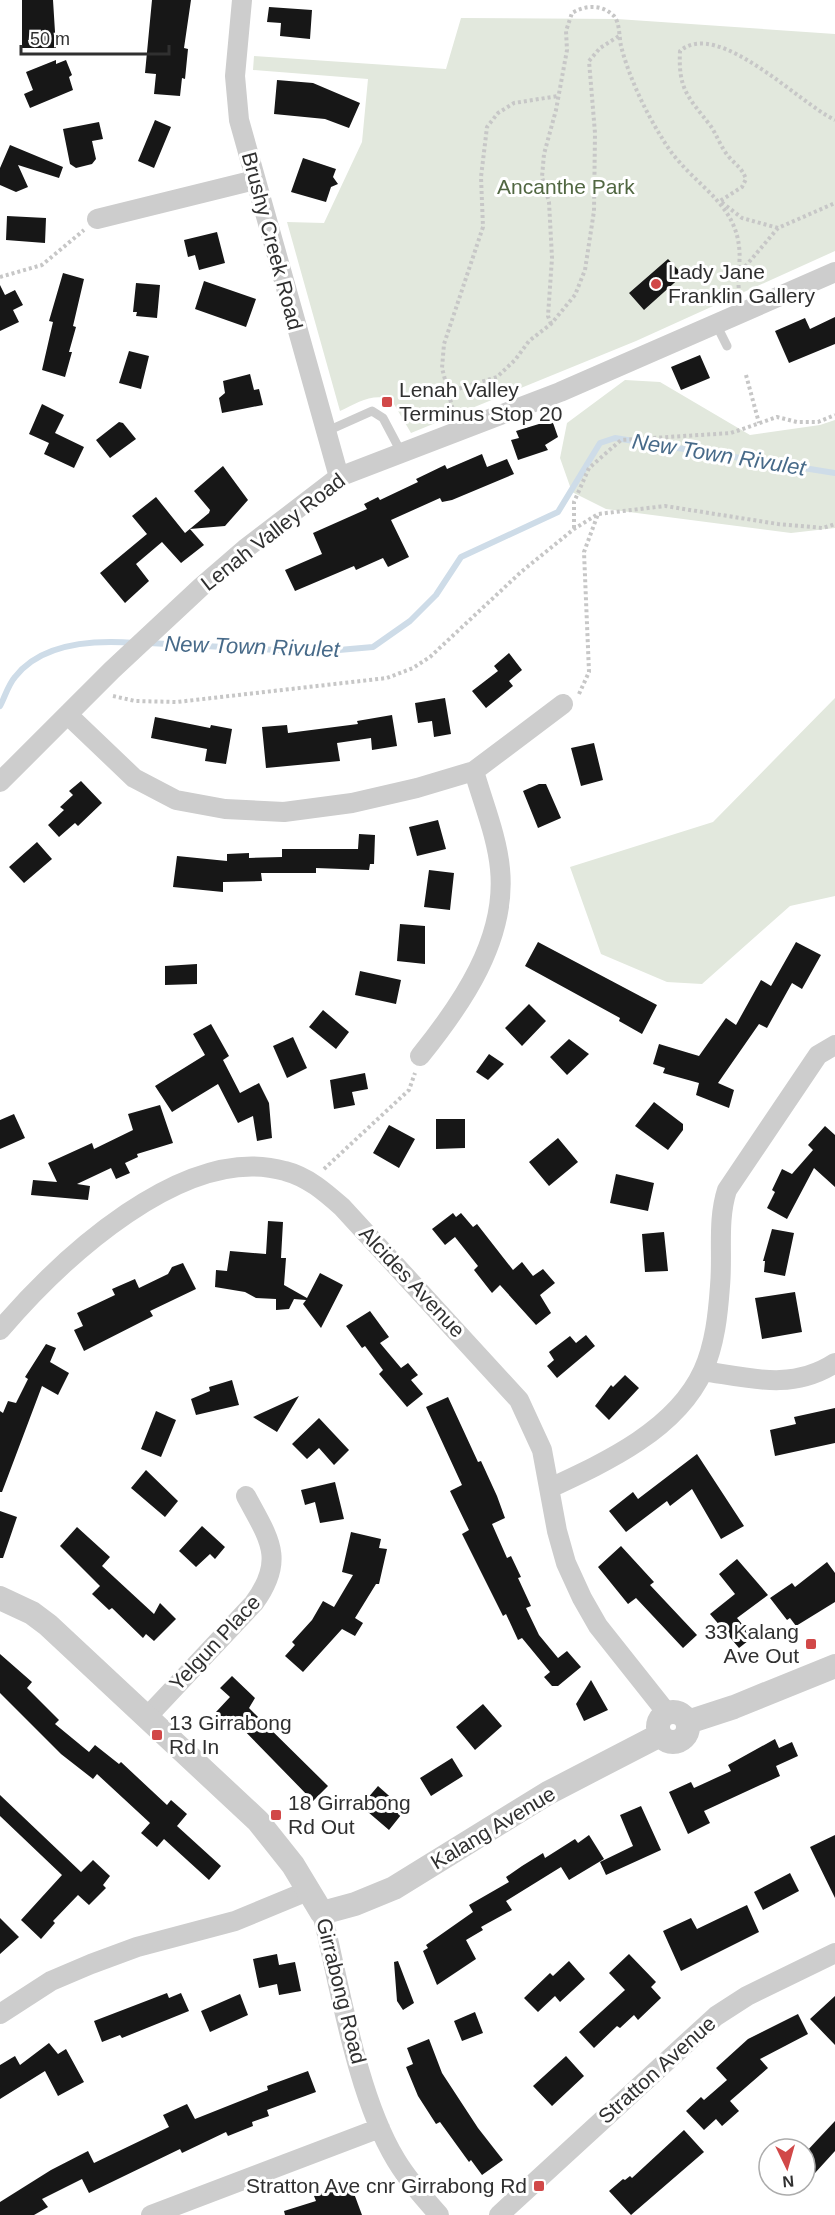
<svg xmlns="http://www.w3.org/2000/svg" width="835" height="2215" font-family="Helvetica,sans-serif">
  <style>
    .green { fill: #e2e8dd }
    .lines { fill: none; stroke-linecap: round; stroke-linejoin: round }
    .stream { stroke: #cedce8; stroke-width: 6 }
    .building { fill: #171717 }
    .path { stroke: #c7c7c7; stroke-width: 4; stroke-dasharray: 3 3; stroke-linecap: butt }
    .service { stroke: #cdcdcd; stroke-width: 9 }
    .minor { stroke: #cdcdcd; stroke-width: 20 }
    .tertiary { stroke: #cdcdcd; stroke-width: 24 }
    .poi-dot { fill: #d14848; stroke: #fff; stroke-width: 2 }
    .labels { text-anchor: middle; stroke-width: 6; stroke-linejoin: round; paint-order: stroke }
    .park-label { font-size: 21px; fill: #516742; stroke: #fff }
    .street-label { font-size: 21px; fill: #303030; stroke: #fff }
    .poi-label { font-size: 21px; fill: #303030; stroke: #fff; text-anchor: start }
    .water-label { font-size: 22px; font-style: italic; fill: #476a89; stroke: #fff }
  </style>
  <rect width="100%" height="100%" fill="#fff"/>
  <!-- green -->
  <path class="green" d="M461,18L617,19L835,34V251L636,341L411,433L391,399C371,393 357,403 340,411L287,222L324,223L362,142L368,79L253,70L254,56L446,69Z
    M625,380L660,382L750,435L820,425L835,420V528L791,533L606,509L572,492L560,458L567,423Z
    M835,698V896L790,906L702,984L667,982L601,954L570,867L713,822Z"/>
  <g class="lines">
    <!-- stream -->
    <path class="stream" d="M149,643L316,652L373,647L410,621L436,595L461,557L558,512L600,443L615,438L835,473
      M0,706C5,697 8,685 15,677C42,642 96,640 135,643"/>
  </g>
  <!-- building -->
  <path class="building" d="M22,0H53L56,48H22Z
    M152,0H191L184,48L188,49L185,79L182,78L180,96L154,94L156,74L145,73Z
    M269,7L312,10L310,39L280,36L281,23L267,22Z
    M56,60V64L66,60L72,75L69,77L73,90L30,108L24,94L33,90L26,72Z
    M277,80L313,83L360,103L349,128L325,119L274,114Z
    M155,120L171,127L154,168L138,161Z
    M99,122L103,139L92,141L96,159L92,164L76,168L70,164L63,129Z
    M10,145L63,167L59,178L18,165L28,187L16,192L0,185V168Z
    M303,158L336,169L333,177L338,184L331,187L326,202L291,192Z
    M7,216L46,218L45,243L6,240Z
    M217,232L225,263L199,270L195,255L188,257L184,240Z
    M668,259L683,275L644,310L629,293Z
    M63,273L84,279L73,326L76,327L69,352H72L65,377L42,370L53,322L49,321Z
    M204,281L256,299L246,327L195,309Z
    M136,283L160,285L157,318L136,316L137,312H133Z
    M0,285L5,295L15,290L23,305L13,310L19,322L0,331Z
    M835,317V344L789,363L775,331L805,318L810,329Z
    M129,351L149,356L141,389L119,383Z
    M700,355L710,378L681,390L671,367Z
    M250,374L254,390L259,389L263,405L222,413L219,398L225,393L223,381Z
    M42,404L64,415L55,433L84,447L74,468L44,454L49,443L29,434Z
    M552,420L558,437L545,445L548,450L518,460L511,440L519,438L516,431Z
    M119,422L123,423L136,439L110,458L96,440Z
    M482,454L487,467L507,459L514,474L452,500L442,502L440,498L391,520L409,557L388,567L383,558L356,570L354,566L295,591L285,570L322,554L313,533L367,509L364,504L378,497L380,500L418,482L416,479L445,465L447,469Z
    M223,466L248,500L225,526L190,529L204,545L181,563L162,542L136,564L149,581L125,603L100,573L147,534L132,516L156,497L185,533L209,513L210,510L194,491Z
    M509,653L522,670L509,681L513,686L486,708L472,691L498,671L494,666Z
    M445,698L451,734L434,737L432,721L418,723L415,703Z
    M392,715L397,746L372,750L371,738L337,743L340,761L266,768L262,727L287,725L288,733L358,724L357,721Z
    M155,717L210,728L211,725L232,729L226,764L205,761L207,749L151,738Z
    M594,743L603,780L581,786L571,748Z
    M81,781L102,803L78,826L75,823L59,837L48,825L64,810L60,807L73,795L69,791Z
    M539,784H546L561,818L538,828L523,791Z
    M438,820L446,849L417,856L409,827Z
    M359,834L375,835L374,864H370L369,870L316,868V873H261L262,881L223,882V892L173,887L177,856L227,861V854L249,853V858L282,857V849H358Z
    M37,842L52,859L24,883L9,867Z
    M429,870L454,873L450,910L424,907Z
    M400,924L425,926V964L397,961Z
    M538,942L657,1005L642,1034L619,1021L620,1018L525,966Z
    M796,942L821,955L802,989L792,983L767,1028L759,1024L718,1083L734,1090L729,1108L696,1095L699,1083L663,1073L665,1068L653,1064L659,1044L699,1056L726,1018L736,1025L761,980L771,986Z
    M197,964V984L165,985V966Z
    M360,971L401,980L396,1004L355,995Z
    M529,1004L546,1021L522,1046L505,1028Z
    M323,1010L349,1032L336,1049L309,1027Z
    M211,1024L229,1056L223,1060L240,1093L259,1083L269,1103L272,1138L257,1141L253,1116L238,1123L218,1084L172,1112L155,1086L205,1055L193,1034Z
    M293,1037L307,1068L287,1078L273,1046Z
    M569,1039L589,1054L567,1075L550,1057Z
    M489,1054L504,1064L488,1080L476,1072Z
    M365,1073L368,1089L352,1092L355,1105L334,1109L330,1080Z
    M654,1102L683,1124V1130L668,1150L635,1126Z
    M160,1105L173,1143L137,1154L138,1157L125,1163L130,1173L116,1179L111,1168L77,1184L90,1186L88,1200L31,1195L33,1180L57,1182L48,1163L92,1143L94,1149L133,1130L128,1114Z
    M14,1114L25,1138L0,1149V1120Z
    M436,1119H465V1148L436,1149Z
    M389,1125L415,1139L399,1168L373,1153Z
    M825,1126L835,1135V1187L814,1168L787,1219L767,1208L775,1192L772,1190L782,1169L792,1174L813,1150L808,1145Z
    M558,1138L578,1162L549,1186L529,1162Z
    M616,1174L654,1183L648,1211L610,1203Z
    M453,1213L456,1217L461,1213L473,1227L477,1224L513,1270L522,1262L533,1276L543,1269L555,1283L540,1295L551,1313L536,1325L500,1285L492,1293L474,1270L478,1266L455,1237L445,1245L432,1229Z
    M268,1221L283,1222L281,1258H286L284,1285L307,1298L320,1273L343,1285L321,1328L303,1304L306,1300L294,1299L289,1309L276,1310V1299L256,1298L245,1292L215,1287L216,1270L227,1271L230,1251L266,1254Z
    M772,1229L794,1233L785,1276L764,1272L765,1261H763Z
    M664,1232L668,1271L645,1272L642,1234Z
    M183,1263L196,1289L150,1311L153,1316L84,1351L74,1330L83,1326L77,1313L115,1295L112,1289L135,1279L139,1288L168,1274L172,1267Z
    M795,1292L802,1332L762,1339L755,1298Z
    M370,1311L389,1337L380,1343L401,1368L408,1363L418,1375L411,1380L423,1394L407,1407L379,1374L383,1370L365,1346L362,1348L346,1326Z
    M586,1335L595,1346L557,1378L547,1366L554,1360L549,1352L570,1336L576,1343Z
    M46,1344L56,1348L50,1362L69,1373L58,1395L42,1386L2,1492H0V1411L3,1413L8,1401L16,1403L28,1379L25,1377Z
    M625,1375L639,1388L609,1420L595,1406L611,1385L613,1387Z
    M232,1380L239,1405L196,1415L191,1399L210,1391L209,1387Z
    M299,1396L277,1432L253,1417Z
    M448,1397L478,1462L481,1461L497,1496L505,1518L492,1524L507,1558L511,1556L521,1577L518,1578L531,1606L526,1608L539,1635L558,1658L567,1651L581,1667L558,1686H552L544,1677L550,1672L522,1638L518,1640L506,1614L503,1616L462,1534L469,1530L450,1491L462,1485L426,1407Z
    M835,1408V1443L775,1456L770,1430L796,1424L794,1417Z
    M156,1411L176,1420L161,1457L141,1449Z
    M319,1418L349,1450L334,1465L319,1448L307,1459L292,1444Z
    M697,1454L744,1526L721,1539L692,1489L670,1506L667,1501L626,1532L609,1511L633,1492L638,1499Z
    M146,1470L178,1501L165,1517L131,1488Z
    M335,1482L344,1519L320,1523L315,1502L305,1505L301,1490Z
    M0,1511L17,1517L3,1558H0Z
    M202,1526L225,1547L215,1559L210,1554L196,1567L179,1551Z
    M77,1527L110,1557L102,1566L154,1614L160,1603L176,1619L154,1641L146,1634L143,1638L112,1608L109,1610L92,1594L100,1586L60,1546Z
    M351,1532L381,1539L379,1548L387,1549L379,1584H376L355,1618L363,1623L355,1636L342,1629L303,1672L285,1656L295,1645L292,1642L312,1620L323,1601L334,1607L353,1575L342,1572Z
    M621,1546L654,1582L650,1585L697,1635L683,1648L636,1598L628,1604L598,1567Z
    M737,1559L768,1595L737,1618L753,1637L739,1648L710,1614L735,1594L719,1574Z
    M827,1562L835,1573V1602L796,1626L790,1618L787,1620L770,1598L792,1583L795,1587Z
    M0,1654L32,1682L27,1688L59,1720L55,1724L89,1752L95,1745L119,1764L121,1762L167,1805L171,1800L187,1814L177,1826L221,1866L209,1880L164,1839L157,1847L141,1833L150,1823L97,1774L93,1779L61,1754L0,1693Z
    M232,1676L255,1698L249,1708L328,1786L313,1801L236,1722L232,1727L216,1712L230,1697L220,1688Z
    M591,1680L608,1710L584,1721L576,1704Z
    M483,1704L502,1726L475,1750L456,1727Z
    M775,1739L779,1748L792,1742L798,1756L776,1766L780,1776L704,1811L710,1823L688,1834L669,1792L691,1782L694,1788L731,1771L728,1765Z
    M452,1758L463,1776L431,1796L420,1778Z
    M378,1786L405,1810L389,1830L361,1806Z
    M0,1795L81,1872L93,1860L110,1876L103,1885L106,1888L89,1905L78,1895L53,1921L55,1923L41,1939L21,1920L62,1875L0,1816Z
    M641,1806L661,1850L606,1875L600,1862L633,1846L620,1815Z
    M589,1835L604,1859L569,1880L561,1867L506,1901L512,1910L481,1927L483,1930L466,1940L476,1959L437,1985L423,1951L428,1948L426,1945L473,1912L469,1905L509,1882L506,1877L522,1866L543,1853L545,1858L575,1839L578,1843Z
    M835,1835V1898L810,1847Z
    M790,1873L799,1891L763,1910L754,1892Z
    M747,1905L759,1932L681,1971L663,1931L691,1918L697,1929Z
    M0,1918L19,1937L0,1954Z
    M277,1954L279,1965L295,1962L301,1991L279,1995L277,1984L259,1988L253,1959Z
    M629,1954L656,1982L651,1987L661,1998L638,2020L634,2015L620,2028L617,2026L594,2048L579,2032L625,1990L609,1973Z
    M398,1961L414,2003L403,2010L397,2001L394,1962Z
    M569,1961L585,1979L560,2002L555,1996L538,2012L524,1998L550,1973L553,1976Z
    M167,1993L169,1998L181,1993L189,2011L122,2038L120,2035L102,2042L94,2021Z
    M240,1994L248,2015L210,2032L201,2011Z
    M835,1996V2045L810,2019Z
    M475,2012L483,2033L462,2041L454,2021Z
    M798,2014L808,2034L760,2059L768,2068L730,2101L739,2111L722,2126L716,2119L704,2130L686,2111L701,2097L704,2100L727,2080L716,2068L748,2039Z
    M429,2039L442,2073L478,2128L503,2160L482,2175L471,2160L469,2162L440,2122L436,2124L418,2096L406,2067L413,2064L407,2048Z
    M49,2043L58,2054L66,2049L84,2082L58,2096L45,2071L0,2099V2065L15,2056L20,2065Z
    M566,2056L584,2076L552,2106L533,2086Z
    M308,2071L316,2092L267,2110L269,2116L252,2122L253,2126L228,2136L226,2132L182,2153L180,2149L89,2193L82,2179L42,2199L48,2207L34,2215H0V2202L51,2170L88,2151L94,2163L169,2127L163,2115L187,2104L195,2119L268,2090L267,2086Z
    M835,2121V2151L805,2184V2153Z
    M684,2130L704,2152L631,2215L609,2191L623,2179L625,2180L630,2176L632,2178Z
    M352,2188L362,2215H285L284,2211L316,2201L314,2196L333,2189L335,2195Z"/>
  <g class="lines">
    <!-- path -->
    <path class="path" d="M778,228L742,218L720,201L742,187L746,179C742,168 736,165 729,157C721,148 717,135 710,125C688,97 678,89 680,51C718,18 800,104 835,120
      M0,277L42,265L84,230
      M739,294L738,275L778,228L835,203
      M551,324L548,316L552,258L549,202L542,177L544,154L556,110L567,50L566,31L572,13C585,5 602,4 614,16C620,23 619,37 621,46C629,77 645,111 662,138C692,191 750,202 738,275
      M746,375L759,423
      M448,392L497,377L515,360L529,341L551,324L575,295L585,270L594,211L595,133L589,61L600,48L619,36
      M454,414L442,368L444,344L483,227L481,177L487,127L498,113L514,103L558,96
      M574,528V502L589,468L621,440L731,433L777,417L797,422H818L835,415
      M579,694L589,672L584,552L598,514
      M113,696L135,701L177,702L387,678L413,668L430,657L521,572L574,529L598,514L665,506L778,524L823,528L835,524
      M324,1169L409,1090L415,1073"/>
    <!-- service -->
    <path class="service" d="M716,324L727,346
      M325,432L372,411L383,418L401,452"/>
    <!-- minor -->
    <path class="minor" d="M242,0L235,76L239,120L339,477
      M97,219L255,180
      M68,715L134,778L176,800L225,809L284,812L352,803L417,788L474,771L563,704
      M0,782L112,670L201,587L245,549L339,477L560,392L835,272
      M420,1056C462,1004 507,939 500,869C497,836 483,803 474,771
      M0,1330C60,1260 184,1142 285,1171C308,1177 325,1192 342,1207L519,1400L542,1450L557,1531L566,1563L582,1598L598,1626L667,1713
      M703,1371C750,1378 792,1391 835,1363
      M550,1488C606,1462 676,1430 703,1371C715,1344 718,1314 720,1286C723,1254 717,1221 727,1190L818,1055L835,1045
      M146,1718L254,1603C286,1559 269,1539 246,1496
      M322,1913C340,1987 357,2096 396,2160C408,2180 423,2197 439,2215
      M0,2014L51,1981L91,1964L137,1947L235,1921L310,1890
      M151,2215L380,2128
      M499,2215L716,2016L747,1996L835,1953"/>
    <!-- tertiary -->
    <path class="tertiary" d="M0,1598L32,1613L48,1625L258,1821L293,1865L322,1913L355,1904L394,1888L548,1793L660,1735
      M658 1727a15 15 0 1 1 30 0a15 15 0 1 1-30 0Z
      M688,1722L734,1707L835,1666"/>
  </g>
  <!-- markers -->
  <g class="poi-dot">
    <circle cx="656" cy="284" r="6"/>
    <rect x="381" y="396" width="12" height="12" rx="3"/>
    <rect x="805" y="1638" width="12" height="12" rx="3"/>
    <rect x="151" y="1729" width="12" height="12" rx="3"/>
    <rect x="270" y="1809" width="12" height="12" rx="3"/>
    <rect x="533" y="2180" width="12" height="12" rx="3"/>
  </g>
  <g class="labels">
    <!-- park labels -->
    <g class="park-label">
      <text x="566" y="194">Ancanthe Park</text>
    </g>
    <!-- street labels -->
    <g class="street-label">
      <text transform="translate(272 241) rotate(75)" y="7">Brushy Creek Road</text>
      <text transform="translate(273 532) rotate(-38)" y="7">Lenah Valley Road</text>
      <text transform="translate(412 1282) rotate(47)" y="7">Alcides Avenue</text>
      <text transform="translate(215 1643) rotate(-47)" y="7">Yelgun Place</text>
      <text transform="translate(493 1828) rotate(-31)" y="7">Kalang Avenue</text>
      <text transform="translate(341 1991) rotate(76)" y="7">Girrabong Road</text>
      <text transform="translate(657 2070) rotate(-42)" y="7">Stratton Avenue</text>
    </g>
    <!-- poi labels -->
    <g class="poi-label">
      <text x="668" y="279">Lady Jane<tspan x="668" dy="24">Franklin Gallery</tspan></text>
      <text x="399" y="397">Lenah Valley<tspan x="399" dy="24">Terminus Stop 20</tspan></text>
      <text x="799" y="1639" text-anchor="end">33 Kalang<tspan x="799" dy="24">Ave Out</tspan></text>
      <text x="169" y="1730">13 Girrabong<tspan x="169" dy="24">Rd In</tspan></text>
      <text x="288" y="1810">18 Girrabong<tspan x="288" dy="24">Rd Out</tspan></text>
      <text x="527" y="2193" text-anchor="end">Stratton Ave cnr Girrabong Rd</text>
    </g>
    <!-- water labels -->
    <g class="water-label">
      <text transform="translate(719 454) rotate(9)" y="8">New Town Rivulet</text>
      <text transform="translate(252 646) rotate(2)" y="8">New Town Rivulet</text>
    </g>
  </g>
  <!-- north arrow -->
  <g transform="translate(787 2167) rotate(175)"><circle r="28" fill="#ffffff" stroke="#acacac" stroke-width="1.5"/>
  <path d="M0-4.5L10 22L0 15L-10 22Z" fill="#d14848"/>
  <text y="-9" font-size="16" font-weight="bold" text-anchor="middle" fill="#303030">N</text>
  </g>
  <!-- scale -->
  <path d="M21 45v9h148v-9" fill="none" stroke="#303030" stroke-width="3"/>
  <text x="30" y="45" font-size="18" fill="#303030" stroke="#ffffff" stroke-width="4.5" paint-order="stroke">50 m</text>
</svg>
